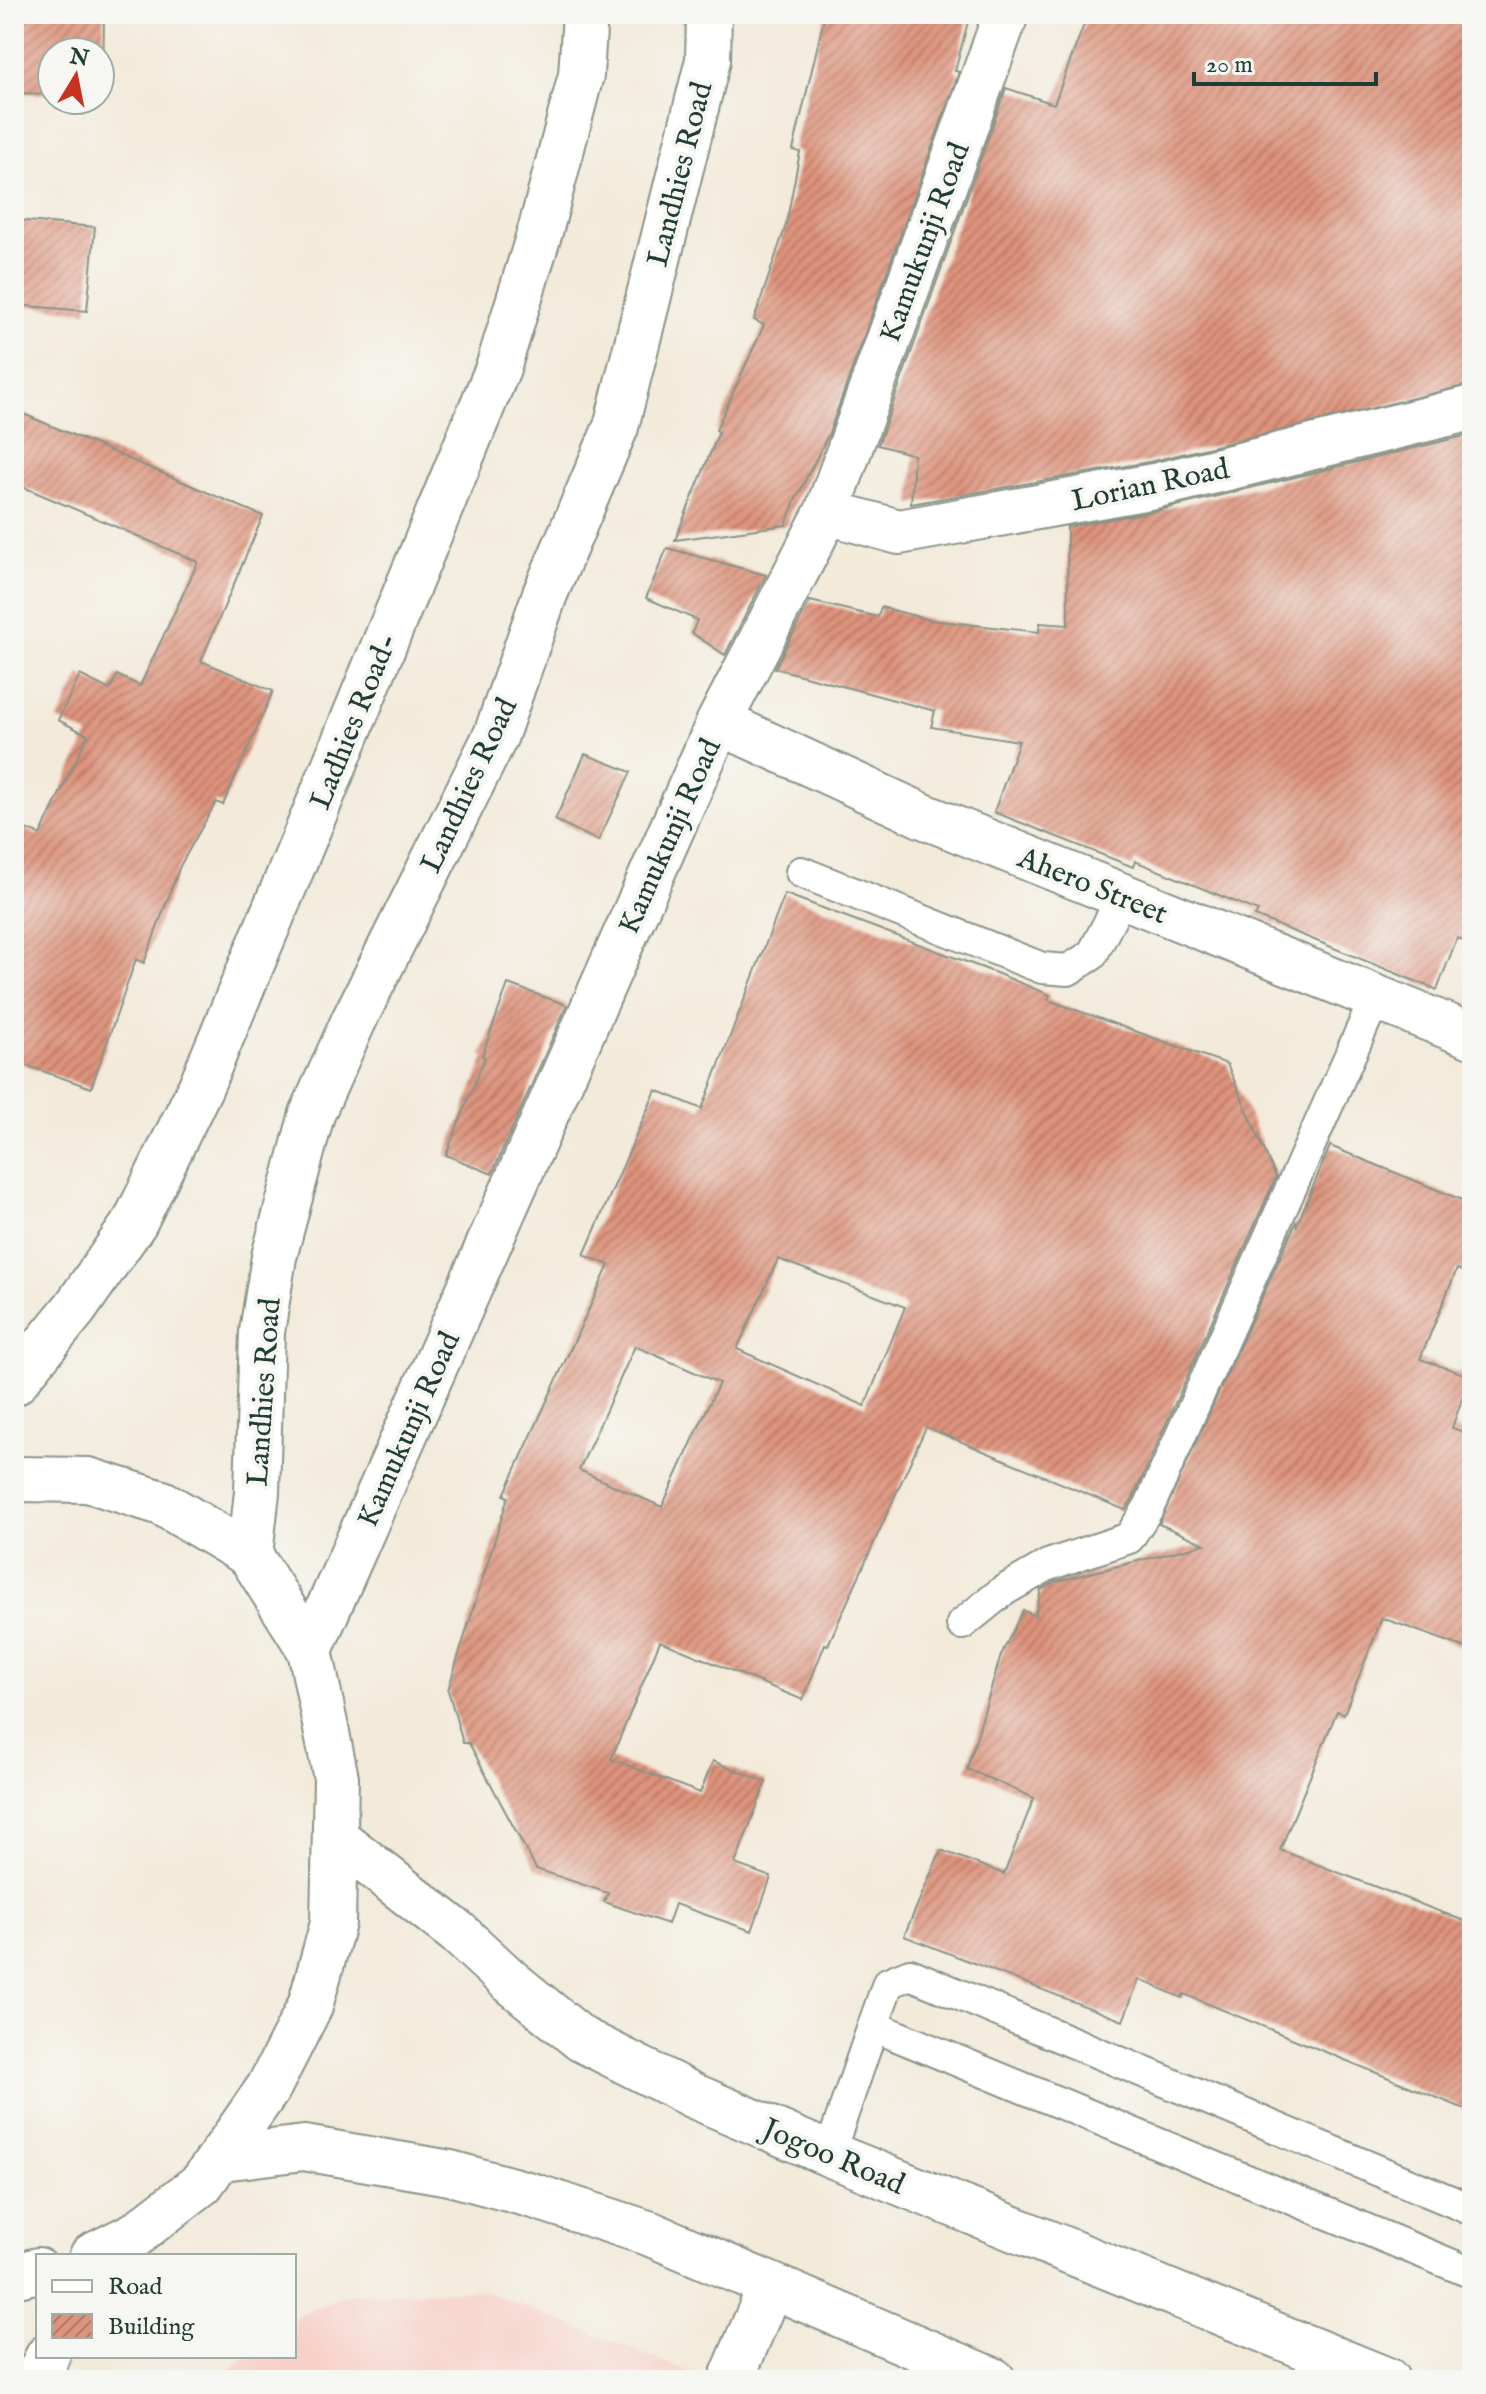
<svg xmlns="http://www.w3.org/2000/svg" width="1486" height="2394" font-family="'IM FELL English',serif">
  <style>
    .built { fill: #f7d1c8 }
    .building { fill: url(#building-hatch); fill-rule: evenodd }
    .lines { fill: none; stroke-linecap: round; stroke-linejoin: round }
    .lane-casing { stroke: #899487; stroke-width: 34 }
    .street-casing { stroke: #899487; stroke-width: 48 }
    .secondary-casing { stroke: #899487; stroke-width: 48 }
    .lane { stroke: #fff; stroke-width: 30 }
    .street { stroke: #fff; stroke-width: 44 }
    .secondary { stroke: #fff; stroke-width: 44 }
    .labels { text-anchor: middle; stroke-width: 8; stroke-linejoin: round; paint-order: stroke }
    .street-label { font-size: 30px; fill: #1f3d34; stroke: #f6f6f2 }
  </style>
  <defs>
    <pattern id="building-hatch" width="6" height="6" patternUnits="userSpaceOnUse" patternTransform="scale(2)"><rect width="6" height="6" fill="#de937c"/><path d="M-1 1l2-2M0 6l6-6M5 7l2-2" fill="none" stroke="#b37966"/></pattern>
  </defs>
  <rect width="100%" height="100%" fill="#f6f6f2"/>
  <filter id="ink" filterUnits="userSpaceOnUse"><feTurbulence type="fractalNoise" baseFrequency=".0125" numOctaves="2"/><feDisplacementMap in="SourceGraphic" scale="16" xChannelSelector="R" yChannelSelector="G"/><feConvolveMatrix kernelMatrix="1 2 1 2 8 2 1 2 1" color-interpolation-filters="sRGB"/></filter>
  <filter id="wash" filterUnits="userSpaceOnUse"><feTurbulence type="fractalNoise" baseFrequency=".006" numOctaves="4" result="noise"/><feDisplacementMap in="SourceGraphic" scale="32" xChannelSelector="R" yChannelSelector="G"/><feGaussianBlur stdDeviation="1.8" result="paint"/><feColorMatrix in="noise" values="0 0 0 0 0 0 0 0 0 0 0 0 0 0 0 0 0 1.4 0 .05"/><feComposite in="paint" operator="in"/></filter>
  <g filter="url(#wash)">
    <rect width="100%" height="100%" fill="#f3eada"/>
    <!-- built -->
    <path class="built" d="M482,2290L710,2380H220L244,2356H294V2317L348,2294Z"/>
    <g id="blocks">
      <!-- building -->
      <path class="building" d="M14,14H104L103,94H100V52H52V94L14,93Z
        M825,14H970L955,71L959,72L829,433L794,503L786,525L675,540L719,432L716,430L764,325L754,320L786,225L800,152L793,150Z
        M1088,14H1472V384L1149,462L911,504L914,455L878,445L1006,88L1054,104Z
        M14,220L95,227L87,311L14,305Z
        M14,410L263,516L201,661L273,691L223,805L216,802L180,866L144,963L136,959L91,1088L14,1061V824L40,835L88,735L58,720L80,675L110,690L117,675L140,686L198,562L14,483Z
        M1472,434V944L1457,938L1437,990L1255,916L1258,911L1135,861L1133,867L994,812L1019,741L931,727L935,711L775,668L810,601L878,617L881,607L930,620L1039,632L1040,623L1068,625L1067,527L1160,510Z
        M667,548L766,575L725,655L692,633L697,620L646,598Z
        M585,754L631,772L598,841L555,820Z
        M785,894L996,973L1050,995L1048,1000L1227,1064L1276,1177L1133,1498L1125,1510L926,1427L828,1645L825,1644L803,1700L660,1641L611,1759L700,1793L713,1761L766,1782L735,1864L771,1877L752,1931L675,1904L668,1924L604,1902L608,1893L536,1869L469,1743H463L448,1690L508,1497L504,1495L609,1265L584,1255L656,1090L702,1109ZM778,1259L905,1307L865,1406L737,1349ZM635,1346L719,1383L662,1507L579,1470Z
        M508,984L567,1005L492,1174L446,1155L485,1057L482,1056Z
        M1330,1146L1472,1204V1275L1457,1269L1420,1359L1470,1376L1452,1428L1472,1435V1650L1382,1618L1344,1714L1337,1711L1280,1850L1472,1924V2112L1184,1994L1182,1998L1139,1979L1123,2021L904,1936L941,1850L1004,1874L1034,1798L967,1769L1001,1655L1023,1610L1035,1616L1041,1590L1055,1582L1205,1544L1159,1524L1296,1222L1297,1225Z"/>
    </g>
  </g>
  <g filter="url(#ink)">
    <use href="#blocks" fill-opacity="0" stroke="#899487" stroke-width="2"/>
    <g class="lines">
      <!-- lane casing -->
      <g class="lane-casing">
        <path id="lane" d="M801,872L1042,968L1068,970L1092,955L1122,897
          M962,1624L1003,1591L1048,1565L1129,1538L1149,1507L1375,999
          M873,2026L1472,2273
          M829,2154L888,1983L910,1974L1472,2210"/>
      </g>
      <!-- street casing -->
      <g class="street-casing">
        <path id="street" d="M827,512L899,532L1154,486L1472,408
          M719,722L827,512L1006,14
          M731,2380L770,2287"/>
      </g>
      <!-- secondary casing -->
      <g class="secondary-casing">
        <path id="secondary" d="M14,1383L76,1307L135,1222L201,1086L307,832L498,368L541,228L581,75L585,14
          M14,1479L88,1480L162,1503L250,1555L310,1650L336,1778L333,1923L310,2006L269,2087L202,2183L136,2234L92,2256
          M250,1555L257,1492L262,1332L274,1257L312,1114L354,1020L496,735L545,594L616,427L708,60L709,14
          M310,1650L719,722L921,815L1472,1036
          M335,1837L457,1932L510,1981L581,2039L694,2096L829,2154L1387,2380
          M222,2158L304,2148L450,2173L534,2196L651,2234L993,2380
          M14,2276L38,2270
          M36,2380L48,2356"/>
      </g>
      <!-- lane -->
      <use href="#lane" class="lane"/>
      <!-- street -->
      <use href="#street" class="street"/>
      <!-- secondary -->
      <use href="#secondary" class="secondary"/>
    </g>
  </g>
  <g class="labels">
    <!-- street labels -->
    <g class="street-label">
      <text transform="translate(679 174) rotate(-76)" y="10">Landhies Road</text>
      <text transform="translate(924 242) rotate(-70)" y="10">Kamukunji Road</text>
      <text transform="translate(1150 484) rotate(-12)" y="10">Lorian Road</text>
      <text transform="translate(353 721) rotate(-68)" y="10">Ladhies Road-</text>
      <text transform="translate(468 785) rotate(-65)" y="10">Landhies Road</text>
      <text transform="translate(669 836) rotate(-66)" y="10">Kamukunji Road</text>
      <text transform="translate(1093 885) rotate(22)" y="10">Ahero Street</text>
      <text transform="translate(263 1392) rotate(-86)" y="10">Landhies Road</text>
      <text transform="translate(408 1429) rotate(-66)" y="10">Kamukunji Road</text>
      <text transform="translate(834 2156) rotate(23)" y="10">Jogoo Road</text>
    </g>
  </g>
  <!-- margin -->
  <rect width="1486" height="2394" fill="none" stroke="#f6f6f2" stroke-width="48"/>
  <!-- legend -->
  <rect x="36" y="2254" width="260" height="104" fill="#f6f6f2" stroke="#a0aca6" stroke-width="2"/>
  <rect x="52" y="2280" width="40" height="12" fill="#ffffff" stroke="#a0aca6" stroke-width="2"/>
  <text x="108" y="2294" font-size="24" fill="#1f3d34">Road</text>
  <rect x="52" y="2314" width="40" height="24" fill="url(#building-hatch)" stroke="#a0aca6" stroke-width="2"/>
  <text x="108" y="2334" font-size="24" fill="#1f3d34">Building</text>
  <!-- north arrow -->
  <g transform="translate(76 76) rotate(10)"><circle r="38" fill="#f6f6f2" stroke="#a0aca6" stroke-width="2"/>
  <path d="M0-6L14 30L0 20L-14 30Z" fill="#c8321e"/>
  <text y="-12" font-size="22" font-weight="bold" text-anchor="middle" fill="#1f3d34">N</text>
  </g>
  <!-- scale -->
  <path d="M1194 72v12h182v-12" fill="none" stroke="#1f3d34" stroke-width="4"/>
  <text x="1206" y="72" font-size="24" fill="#1f3d34" stroke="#f6f6f2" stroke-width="6" paint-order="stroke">20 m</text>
</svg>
